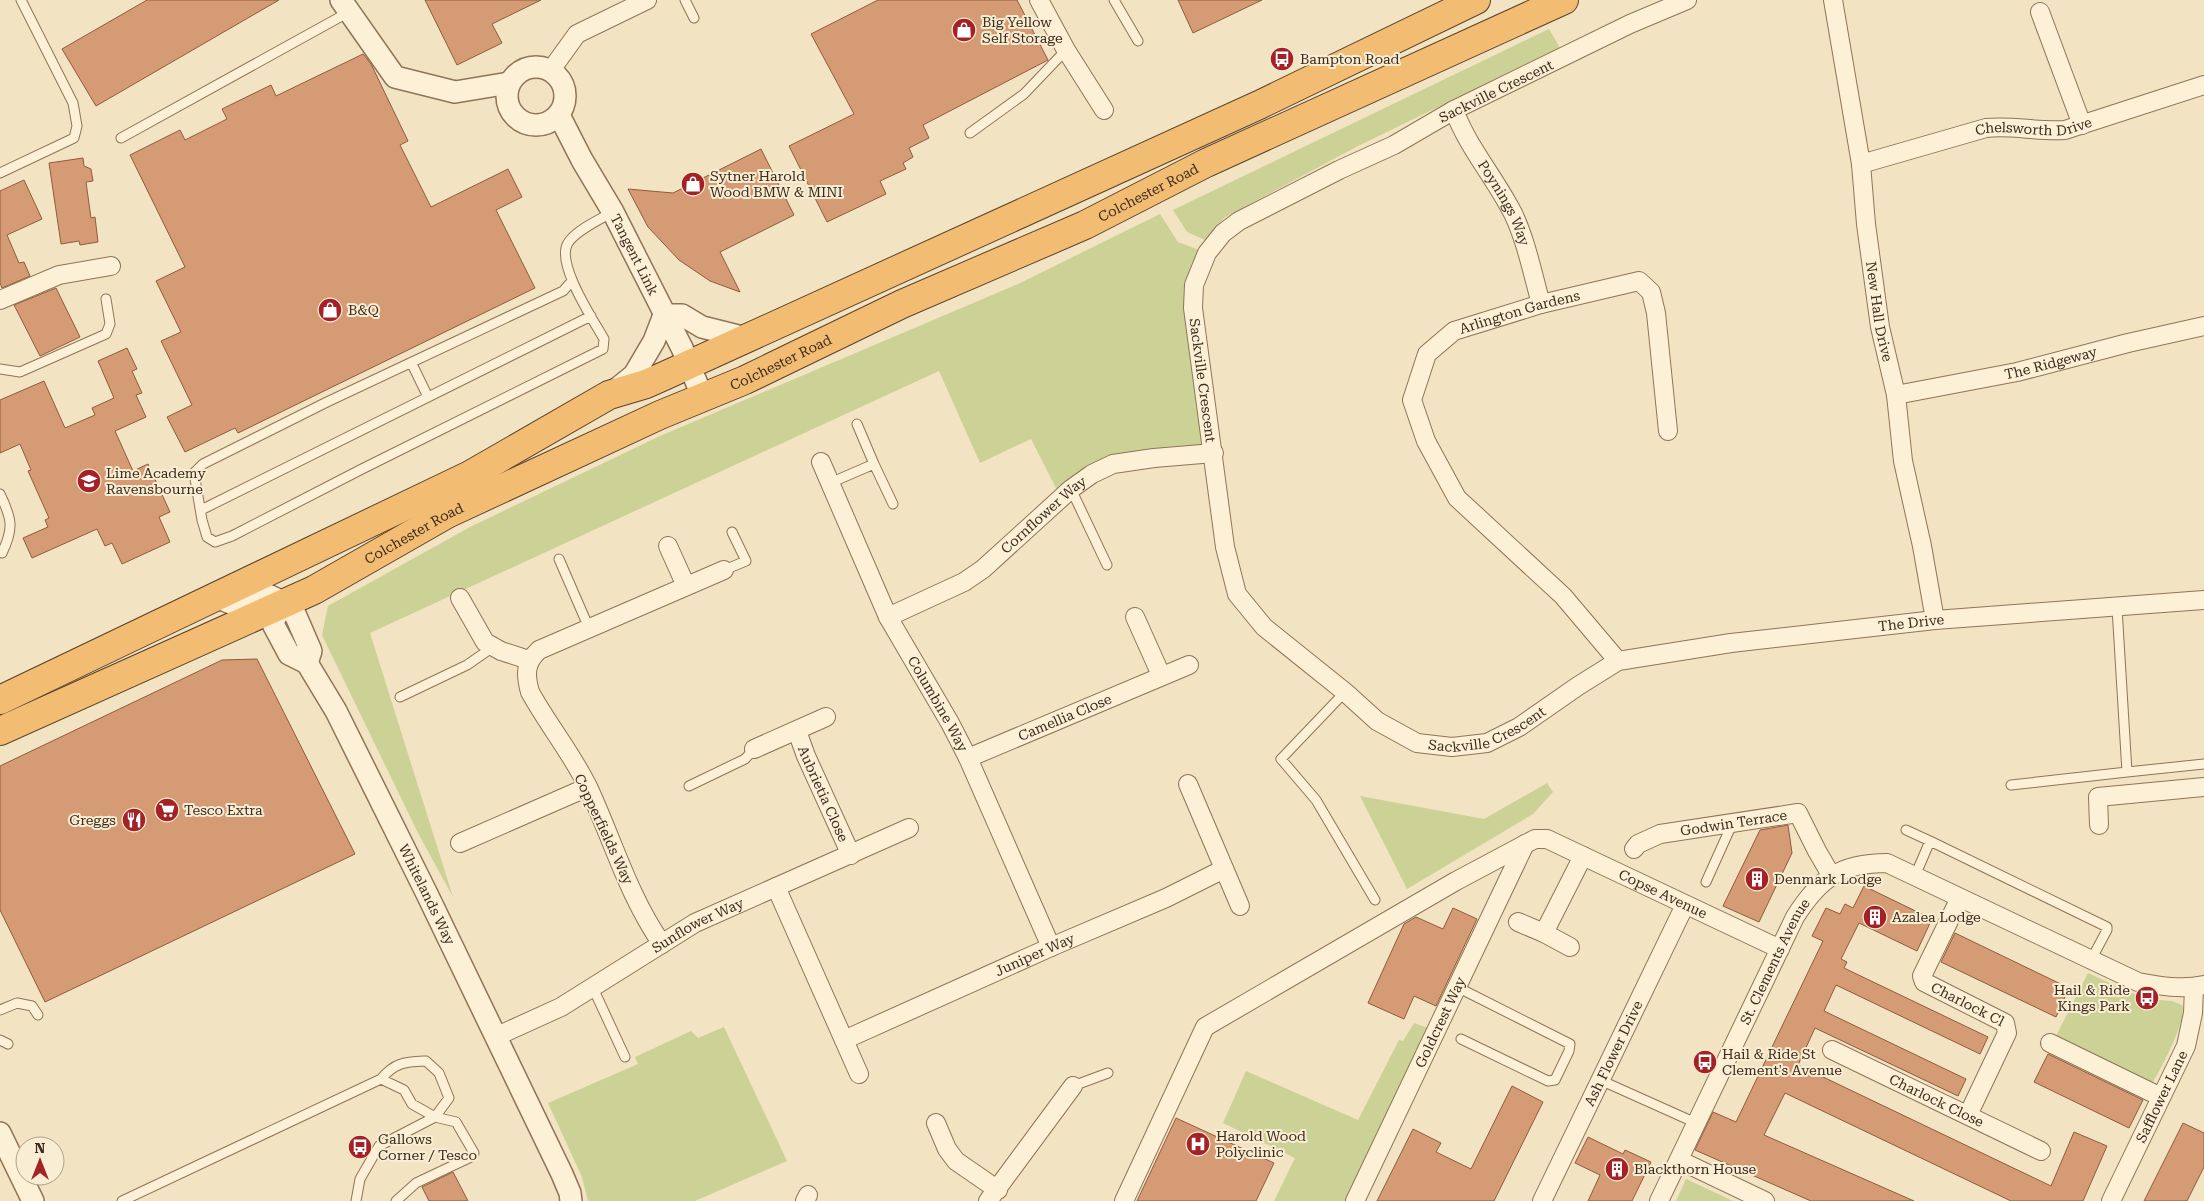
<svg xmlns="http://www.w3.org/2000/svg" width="2204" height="1201" font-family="'Roboto Serif',serif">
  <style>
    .green { fill: #ccd295 }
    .building { fill: #d49b75; stroke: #915b3b }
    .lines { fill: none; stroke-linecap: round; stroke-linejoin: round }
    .service-casing { stroke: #8f7457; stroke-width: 11 }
    .minor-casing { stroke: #8f7457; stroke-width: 20 }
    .tertiary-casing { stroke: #8f7457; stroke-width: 24 }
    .trunk-casing { stroke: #5c422c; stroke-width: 30 }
    .service { stroke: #fcf0d7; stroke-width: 9 }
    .minor { stroke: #fcf0d7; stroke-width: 18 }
    .tertiary { stroke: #fcf0d7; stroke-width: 21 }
    .trunk { stroke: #f2bd72; stroke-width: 28 }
    .labels { text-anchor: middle; stroke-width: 4; stroke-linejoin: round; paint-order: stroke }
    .poi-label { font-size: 14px; fill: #3d2c1d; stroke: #f9edd3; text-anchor: start }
    .street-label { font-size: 14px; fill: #3d2c1d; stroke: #f9edd3 }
  </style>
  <rect width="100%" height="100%" fill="#f2e3c3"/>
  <!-- green -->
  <path class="green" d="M1549,29L1560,48L1358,146L1224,218L1205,240L1187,232L1173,210Z
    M1160,214L1178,242L1207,253L1194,285L1214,453L1113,464L1061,498L1031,439L980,463L939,371L370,633L453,897L418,833L322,635L328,606L470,527L660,436L1018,284Z
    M1547,783L1553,792L1533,814L1407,889L1360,796L1484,819Z
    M2088,973L2145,999L2172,1001L2182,1005C2188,1019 2161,1068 2153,1082L2144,1081L2055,1038Z
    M1414,1023L1428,1028L1346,1201H1274L1295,1158L1223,1123L1246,1071L1358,1120L1399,1040L1403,1041Z
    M724,1027L787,1161L695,1201H588L582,1177L548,1103L638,1064L635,1057L691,1031L698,1038Z
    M1686,1179L1733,1201H1676Z"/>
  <!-- building -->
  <path class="building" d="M147,0H279L96,106L62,49Z
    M425,0H541L492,24L502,43L457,65Z
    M878,0H1017L1048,60L923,125L929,138L909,148L913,157L903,163L906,169L880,181L886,194L827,222L789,146L854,114L811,34Z
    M1178,0H1262L1193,33Z
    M363,54L371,64L408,141L400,145L431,207L508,169L522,197L496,210L535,288L238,433L235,428L185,452L167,417L192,405L161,341L181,332L156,281L185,267L130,155L180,130L185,140L227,119L222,109L271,85L276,96Z
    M761,149L794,215L720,252L740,292L710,281L679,260L648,227L628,189L673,193Z
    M83,158L84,166L91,169L93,181L86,182L91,218L95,217L98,242L80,245L79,241L61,244L49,163Z
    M24,180L42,219L7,235L19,263L24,262L30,276L2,288L0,283V191Z
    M56,288L80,337L40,356L14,305Z
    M127,348L137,369L132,371L142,393L136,395L146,417L115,431L133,471L148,464L170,512L159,517L170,542L122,564L112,543L105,546L97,529L32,558L23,538L48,527L45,520L49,518L28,471L31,470L20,444L0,453V400L44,381L65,428L95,415L92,408L114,398L98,361Z
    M257,659L355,854L45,1002L0,910V766L222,660Z
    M1788,825L1792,853L1759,922L1723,906L1760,830Z
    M1864,886L1932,919L1917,951L1859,923L1841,959L1847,962L1844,968L1988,1037L1980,1054L1836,985L1824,1011L1966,1079L1958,1096L1815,1028L1798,1065L2051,1186L2074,1132L2107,1146L2083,1201H2011L1785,1093L1764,1135L1914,1201H1811L1695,1150L1713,1112L1736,1122L1823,941L1812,936L1826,908L1840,914L1845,904L1853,908Z
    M1453,908L1477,919L1436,1006L1414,996L1404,1019L1368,1003L1404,924L1416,917L1443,929Z
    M1955,933L2069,988L2056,1017L1941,962Z
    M2048,1054L2143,1100L2129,1128L2034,1082Z
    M1512,1086L1543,1102L1494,1201H1377L1413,1129L1441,1143L1436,1152L1471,1169Z
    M1176,1118L1274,1163L1256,1201H1137Z
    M2183,1123L2204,1133V1167L2187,1201H2144Z
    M1588,1137L1623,1154L1625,1150L1651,1162L1632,1201H1588L1600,1175L1575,1163Z
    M453,1172L468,1201H429L422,1187Z"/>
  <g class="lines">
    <!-- service casing -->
    <g class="service-casing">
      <path id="service" d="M685,0L694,18
        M1114,0L1138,41
        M970,133L1024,94L1066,50
        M121,138L349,12
        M0,173L74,138L77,126L73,103L21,0
        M572,281L563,291L327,402L203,464L194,473L202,520L207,537L215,542L232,536L362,469L603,349L604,339C594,321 555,263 568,243C575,231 600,219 613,212
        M412,364L428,397
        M0,369L20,372L106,334L110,324L106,299
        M874,464L893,504
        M830,483L874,464L857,424
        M1071,489L1107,565
        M0,494C12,519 14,528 2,553
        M201,510L591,316
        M559,559L589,628
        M724,570L746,561L732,532
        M2117,608L2127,772L2204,764
        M1345,692L1281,759L1316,800L1375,900
        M400,697L467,665L493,647
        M2011,785L2127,772
        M689,786L745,759L754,749
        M1906,830L1930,841L1915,876
        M1930,841L2107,927V930L2091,960
        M1706,882L1733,822
        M1457,987L1570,1044L1569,1051L1555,1080L1548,1081L1461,1039
        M593,988L625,1057
        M0,1010L17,1003L32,1006L38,1015
        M0,1040L8,1044
        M381,1079L404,1090L412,1104L435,1117L456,1122L474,1153L471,1157L416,1183L396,1201
        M1600,1080L1696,1123
        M1073,1086L1108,1073
        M122,1201L381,1079C395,1062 405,1062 426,1061L439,1073L449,1098L435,1117L379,1146L360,1179L356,1201"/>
    </g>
    <!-- minor casing -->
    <g class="minor-casing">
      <g id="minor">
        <path d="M1039,0L1066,50L1104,110"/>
        <path id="s1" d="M1687,0L1630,24L1454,110L1394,145L1339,170L1239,221L1223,233L1207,253L1194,285L1193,308L1225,547L1237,594L1264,627L1345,692L1377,721L1417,743L1452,747L1487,743L1519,727L1578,686L1618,661L1731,643L1935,620L2204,600"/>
        <path id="s2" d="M1833,0L1861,164L1866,224L1880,327L1896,395L1903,461L1922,546L1935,620"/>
        <path d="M2040,12L2082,125"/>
        <path d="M551,70L577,34L647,0"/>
        <path id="s3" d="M1454,110C1467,145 1491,173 1509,206C1524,231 1533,275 1541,304"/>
        <path id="s4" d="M1861,164L1986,128C2012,125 2038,132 2065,130L2204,85"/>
        <path d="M0,300L59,275L111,266"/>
        <path id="s5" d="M1896,395L2017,372L2128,343L2204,326"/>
        <path id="s6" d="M821,462L888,617L950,723L968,758L1051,947"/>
        <path d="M668,546L686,586"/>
        <path d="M460,598L485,642L501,651L529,660"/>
        <path id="s7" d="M888,617L964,582L983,569L1071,489L1092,474L1113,464L1154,458L1214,453"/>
        <path d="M1135,617L1161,675"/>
        <path id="s8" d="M1618,661L1563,596L1457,498L1426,441L1412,400L1427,354L1454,331L1541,304L1639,281L1651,292L1656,313L1668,431"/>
        <path id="s9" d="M797,731L806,756L851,855"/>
        <path d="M754,749L826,717"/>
        <path id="s10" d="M968,758L1189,665"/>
        <path d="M1188,784L1240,906"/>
        <path d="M2099,825L2098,797L2204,787"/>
        <path d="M460,843L588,787"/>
        <path id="s11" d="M1634,849L1638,844L1660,834L1798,813L1817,851L1831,875"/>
        <path d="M776,887L859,1074"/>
        <path id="s12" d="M1960,898L1922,976L1924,982L2005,1023L2007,1033L1968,1115"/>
        <path d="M1518,922L1544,933L1583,856"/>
        <path d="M1544,933L1570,947"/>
        <path d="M662,944C629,897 613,841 589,789C573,755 548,725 530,692C525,674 525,663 539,650L724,570"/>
        <path id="s13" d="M495,1037L561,1007L695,923L909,828"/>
        <path id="s14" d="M844,1040L1051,947L1166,898L1224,869"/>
        <path d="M2050,1043L2161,1097"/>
        <path id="s15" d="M1832,1050L2041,1151"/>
        <path d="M936,1123L947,1149L956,1161L998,1190"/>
        <path d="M1679,1160L1765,1201"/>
        <path d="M805,1201L808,1195"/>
        <path d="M988,1201L1073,1086"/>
        <path id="s16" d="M1124,1201L1205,1027L1456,881L1535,839H1547L1780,949"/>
        <path id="s17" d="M1355,1201L1525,844"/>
        <path id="s18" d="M1542,1201L1685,905"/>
        <path id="s19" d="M1659,1201L1795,917C1819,879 1840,863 1887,863L2138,982C2160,986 2182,990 2204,985"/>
        <path id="s20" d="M2111,1201L2186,1046L2193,1013L2194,988"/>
      </g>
    </g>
    <!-- tertiary casing -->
    <g class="tertiary-casing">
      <g id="tertiary">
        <path d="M341,0L395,77L455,92L509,83"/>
        <circle cx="536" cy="96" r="29"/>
        <path id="s21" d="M559,115L582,160L613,212L682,348L703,398"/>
        <path d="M664,315H682L702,327L746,338"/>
        <path d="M613,392L634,375L654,341L664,315"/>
        <path id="s22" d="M216,597L238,606L266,594L281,601L273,624L289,654L307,663L336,711L427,894L562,1174L570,1193L571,1201"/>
        <path d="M280,605L295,614L311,651L307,663"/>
        <path d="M0,1133L33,1201"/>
      </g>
    </g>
    <!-- trunk casing -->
    <g class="trunk-casing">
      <g id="trunk">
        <path d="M0,700L470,475L609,395L646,384L664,376L1259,105L1476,0"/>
        <path id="s23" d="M0,731L314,590L447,514L660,415L745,380L902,304L1085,225L1206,163L1564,0"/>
      </g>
    </g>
    <!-- service -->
    <use href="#service" class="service"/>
    <!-- minor -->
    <use href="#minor" class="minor"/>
    <!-- tertiary -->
    <use href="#tertiary" class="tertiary"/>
    <!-- trunk -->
    <use href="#trunk" class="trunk"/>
  </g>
  <!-- icons -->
  <defs>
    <g id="shop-disc" transform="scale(1.25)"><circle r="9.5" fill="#a42125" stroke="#f9edd3"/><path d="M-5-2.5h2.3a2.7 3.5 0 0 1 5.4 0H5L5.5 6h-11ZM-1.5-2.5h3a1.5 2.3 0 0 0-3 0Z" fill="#fff"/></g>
    <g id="bus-disc" transform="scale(1.25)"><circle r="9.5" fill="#a42125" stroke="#f9edd3"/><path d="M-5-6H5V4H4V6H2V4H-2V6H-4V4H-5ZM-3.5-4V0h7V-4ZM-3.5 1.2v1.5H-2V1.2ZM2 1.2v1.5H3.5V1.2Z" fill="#fff"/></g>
    <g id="school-disc" transform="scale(1.25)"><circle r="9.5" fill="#a42125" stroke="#f9edd3"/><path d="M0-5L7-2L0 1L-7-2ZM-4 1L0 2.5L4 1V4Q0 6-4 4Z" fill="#fff"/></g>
    <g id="supermarket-disc" transform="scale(1.25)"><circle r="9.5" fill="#a42125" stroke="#f9edd3"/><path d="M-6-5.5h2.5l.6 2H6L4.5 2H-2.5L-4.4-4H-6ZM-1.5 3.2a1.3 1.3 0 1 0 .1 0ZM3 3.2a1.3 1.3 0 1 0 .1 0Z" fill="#fff"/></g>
    <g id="restaurant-disc" transform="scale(1.25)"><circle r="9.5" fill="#a42125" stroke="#f9edd3"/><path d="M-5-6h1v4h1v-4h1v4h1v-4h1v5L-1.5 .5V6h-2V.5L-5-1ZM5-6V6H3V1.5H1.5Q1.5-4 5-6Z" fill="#fff"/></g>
    <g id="building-disc" transform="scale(1.25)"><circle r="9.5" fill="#a42125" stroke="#f9edd3"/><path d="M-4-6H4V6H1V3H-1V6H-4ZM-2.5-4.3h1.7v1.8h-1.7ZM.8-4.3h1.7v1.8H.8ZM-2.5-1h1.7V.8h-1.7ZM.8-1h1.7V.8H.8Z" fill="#fff"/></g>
    <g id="hospital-disc" transform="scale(1.25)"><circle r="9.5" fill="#a42125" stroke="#f9edd3"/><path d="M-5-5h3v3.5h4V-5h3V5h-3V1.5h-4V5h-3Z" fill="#fff"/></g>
  </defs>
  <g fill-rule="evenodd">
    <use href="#shop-disc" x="964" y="30"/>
    <use href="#bus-disc" x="1282" y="59"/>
    <use href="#shop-disc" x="693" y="184"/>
    <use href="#shop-disc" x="330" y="310"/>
    <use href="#school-disc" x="89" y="481"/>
    <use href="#supermarket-disc" x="167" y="810"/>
    <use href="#restaurant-disc" x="134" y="820"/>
    <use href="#building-disc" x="1757" y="879"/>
    <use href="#building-disc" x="1875" y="917"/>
    <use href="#bus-disc" x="2147" y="998"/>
    <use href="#bus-disc" x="1705" y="1062"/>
    <use href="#hospital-disc" x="1198" y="1144"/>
    <use href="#bus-disc" x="360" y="1147"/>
    <use href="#building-disc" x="1617" y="1169"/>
  </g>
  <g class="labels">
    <!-- poi labels -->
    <g class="poi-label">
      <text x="982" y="27">Big Yellow<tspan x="982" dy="16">Self Storage</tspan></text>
      <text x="1300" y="64">Bampton Road</text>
      <text x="710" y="181">Sytner Harold<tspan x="710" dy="16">Wood BMW &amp; MINI</tspan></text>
      <text x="348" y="315">B&amp;Q</text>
      <text x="106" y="478">Lime Academy<tspan x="106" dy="16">Ravensbourne</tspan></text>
      <text x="184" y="815">Tesco Extra</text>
      <text x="116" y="825" text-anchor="end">Greggs</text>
      <text x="1774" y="884">Denmark Lodge</text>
      <text x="1892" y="922">Azalea Lodge</text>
      <text x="2130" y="995" text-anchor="end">Hail &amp; Ride<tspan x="2130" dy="16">Kings Park</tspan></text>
      <text x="1722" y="1059">Hail &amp; Ride St<tspan x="1722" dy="16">Clement's Avenue</tspan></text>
      <text x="1216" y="1141">Harold Wood<tspan x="1216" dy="16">Polyclinic</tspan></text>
      <text x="378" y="1144">Gallows<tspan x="378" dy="16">Corner / Tesco</tspan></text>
      <text x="1634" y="1174">Blackthorn House</text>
    </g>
    <!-- street labels -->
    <g class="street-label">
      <text transform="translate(1496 91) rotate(-26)" y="5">Sackville Crescent</text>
      <text dy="5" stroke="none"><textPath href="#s4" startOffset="178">Chelsworth Drive</textPath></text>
      <text dy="5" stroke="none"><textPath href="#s23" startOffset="1269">Colchester Road</textPath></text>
      <text dy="5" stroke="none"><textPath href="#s3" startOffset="106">Poynings Way</textPath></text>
      <text dy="5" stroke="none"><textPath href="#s21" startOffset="159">Tangent Link</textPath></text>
      <text dy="5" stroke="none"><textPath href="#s2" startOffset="315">New Hall Drive</textPath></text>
      <text dy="5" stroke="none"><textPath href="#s8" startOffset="490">Arlington Gardens</textPath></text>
      <text dy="5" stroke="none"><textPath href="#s23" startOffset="864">Colchester Road</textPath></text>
      <text dy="5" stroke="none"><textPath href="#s5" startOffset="158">The Ridgeway</textPath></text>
      <text dy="5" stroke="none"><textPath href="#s1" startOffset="676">Sackville Crescent</textPath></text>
      <text dy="5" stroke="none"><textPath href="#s7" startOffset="188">Cornflower Way</textPath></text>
      <text dy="5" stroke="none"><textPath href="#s23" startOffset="459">Colchester Road</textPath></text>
      <text dy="5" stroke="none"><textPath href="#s1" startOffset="1649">The Drive</textPath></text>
      <text dy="5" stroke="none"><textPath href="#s6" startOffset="269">Columbine Way</textPath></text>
      <text dy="5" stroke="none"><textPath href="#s10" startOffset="105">Camellia Close</textPath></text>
      <text dy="5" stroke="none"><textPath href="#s1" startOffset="1202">Sackville Crescent</textPath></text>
      <text dy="5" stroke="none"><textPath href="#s9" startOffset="68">Aubrietia Close</textPath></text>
      <text dy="5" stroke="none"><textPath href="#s11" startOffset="105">Godwin Terrace</textPath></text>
      <text transform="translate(604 829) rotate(65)" y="5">Copperfields Way</text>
      <text dy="5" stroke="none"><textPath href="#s22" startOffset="410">Whitelands Way</textPath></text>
      <text dy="5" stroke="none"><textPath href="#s16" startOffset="712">Copse Avenue</textPath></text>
      <text dy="5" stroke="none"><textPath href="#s13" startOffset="232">Sunflower Way</textPath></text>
      <text dy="5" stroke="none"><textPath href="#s14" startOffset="209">Juniper Way</textPath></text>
      <text dy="5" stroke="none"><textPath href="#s19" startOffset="266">St. Clements Avenue</textPath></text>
      <text dy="5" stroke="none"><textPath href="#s12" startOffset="142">Charlock Cl</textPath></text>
      <text dy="5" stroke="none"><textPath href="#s17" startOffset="198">Goldcrest Way</textPath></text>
      <text dy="5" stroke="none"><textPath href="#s18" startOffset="164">Ash Flower Drive</textPath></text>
      <text dy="5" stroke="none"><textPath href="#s20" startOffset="116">Safflower Lane</textPath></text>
      <text dy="5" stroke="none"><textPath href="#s15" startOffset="116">Charlock Close</textPath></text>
    </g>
  </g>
  <!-- north arrow -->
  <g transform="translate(40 1161)"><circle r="24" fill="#f9edd3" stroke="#aea08a"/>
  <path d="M0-4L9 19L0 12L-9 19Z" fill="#a42125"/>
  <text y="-8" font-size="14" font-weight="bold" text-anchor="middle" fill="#3d2c1d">N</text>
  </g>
</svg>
